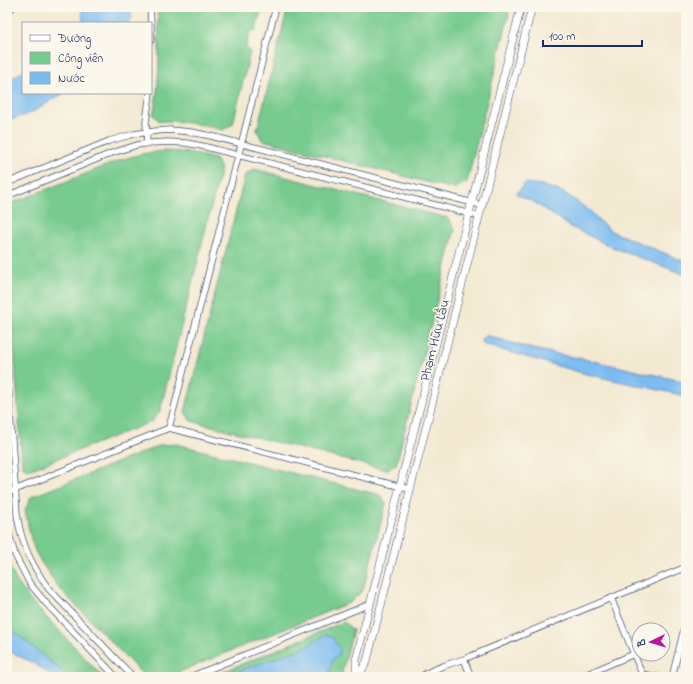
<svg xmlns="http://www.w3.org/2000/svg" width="693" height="684" font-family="'Indie Flower',sans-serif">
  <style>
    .green { fill: #77cb8e; stroke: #497d76 }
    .water { fill: #7bbcf0; stroke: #4b76a7 }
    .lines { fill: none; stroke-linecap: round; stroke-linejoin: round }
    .minor-casing { stroke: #3b4b6f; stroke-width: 7 }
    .secondary-casing { stroke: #3b4b6f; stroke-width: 8 }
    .minor { stroke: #fff; stroke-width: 5.5 }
    .secondary { stroke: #fff; stroke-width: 7 }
    .labels { text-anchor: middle; stroke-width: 3; stroke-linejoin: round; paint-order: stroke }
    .street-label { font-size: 14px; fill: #1b2f5e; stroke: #fbf7ec }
  </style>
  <rect width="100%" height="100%" fill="#fbf7ec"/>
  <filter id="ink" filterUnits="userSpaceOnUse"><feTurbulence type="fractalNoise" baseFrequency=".025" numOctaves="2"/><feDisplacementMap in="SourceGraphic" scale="8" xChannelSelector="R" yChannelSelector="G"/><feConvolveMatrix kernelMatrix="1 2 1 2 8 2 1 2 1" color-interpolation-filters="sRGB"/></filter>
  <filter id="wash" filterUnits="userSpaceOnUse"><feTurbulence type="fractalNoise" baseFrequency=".012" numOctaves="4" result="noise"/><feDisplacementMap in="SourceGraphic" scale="16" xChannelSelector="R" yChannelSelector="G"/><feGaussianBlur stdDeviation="0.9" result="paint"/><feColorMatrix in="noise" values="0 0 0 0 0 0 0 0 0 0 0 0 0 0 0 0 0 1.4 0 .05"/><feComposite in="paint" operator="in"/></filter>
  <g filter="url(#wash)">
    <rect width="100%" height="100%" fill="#f3e9d1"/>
    <!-- green -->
    <path class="green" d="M157,7H262L256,30L250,32L246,47L250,52L233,124L223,130C201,124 181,121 159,121L153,115C158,93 159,72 159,50C158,36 159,21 157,7Z
      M288,7H504L509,14L467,182L454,189L262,140L257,130Z
      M163,151C181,151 197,154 215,159L221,168L160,411L151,422L29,470L22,466L9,275L7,256V205L120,160L141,154Z
      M254,169L448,218L455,229L396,465L386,470L191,421L185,412L245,175Z
      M176,444L380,495L386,504L363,590L351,602L167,677H145L58,587L41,562L35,551L31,539L25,510L31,497L161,445Z
      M7,562L16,580L30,600L103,677H69L11,630L7,625Z
      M344,622L353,630L341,677H210Z"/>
    <!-- water -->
    <path class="water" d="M82,7H130L132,19L129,23H83Z
      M23,71V93H64L31,113L7,121V78H12Z
      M525,183L541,185L563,192L590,211L605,226L611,231L686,262V275L614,248L571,227L535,203L516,194Z
      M486,336H489L532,349L603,363L686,382V396L586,374L484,345L482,343L481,339Z
      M7,625L12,630L69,677H54L35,664L7,650Z
      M325,635L331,636L340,649L339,655L333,659L328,677H232L242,670L309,646Z"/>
  </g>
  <g filter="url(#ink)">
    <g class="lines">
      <!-- minor casing -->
      <g class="minor-casing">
        <path id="minor" d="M150,7L151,23
          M7,12L13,7
          M151,26V40
          M147,143L146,122L150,93
          M7,183L109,141L134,134L156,131L170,130L191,132L211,136L481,205
          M7,196L112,153L137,145L151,143L167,142L186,143L202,146L479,216
          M7,368L17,514C21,543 31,564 48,588L133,677
          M169,428L276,7
          M7,493L169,428L410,489
          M7,527L15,555L30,584L46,603L116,677
          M611,598L642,674L641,677
          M464,659L471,677
          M642,674L658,677
          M190,677L370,604
          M421,677C427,671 454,662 464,659L686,567
          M580,677L634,654
          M672,677L686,621L685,612"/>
      </g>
      <!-- secondary casing -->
      <g class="secondary-casing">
        <path id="secondary" d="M356,677V660L521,7
          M358,677L367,661L532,7"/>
      </g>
      <!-- minor -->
      <use href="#minor" class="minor"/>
      <!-- secondary -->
      <use href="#secondary" class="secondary"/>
    </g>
  </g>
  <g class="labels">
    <!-- street labels -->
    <g class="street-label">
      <text transform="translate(434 340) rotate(-76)" y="5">Phạm Hữu Lầu</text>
    </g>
  </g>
  <!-- margin -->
  <rect width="693" height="684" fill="none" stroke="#fbf7ec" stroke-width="24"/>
  <!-- legend -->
  <rect x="22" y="22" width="130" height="72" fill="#fbf7ec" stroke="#a1a7b3"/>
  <rect x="30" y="35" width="20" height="6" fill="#ffffff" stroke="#a1a7b3"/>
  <text x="58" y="42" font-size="12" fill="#1b2f5e">Đường</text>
  <rect x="30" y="52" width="20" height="12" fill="#77cb8e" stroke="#a1a7b3"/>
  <text x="58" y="62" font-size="12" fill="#1b2f5e">Công viên</text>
  <rect x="30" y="72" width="20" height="12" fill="#7bbcf0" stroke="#a1a7b3"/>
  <text x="58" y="82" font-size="12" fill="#1b2f5e">Nước</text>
  <!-- north arrow -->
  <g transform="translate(651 642) rotate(265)"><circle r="19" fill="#fbf7ec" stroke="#a1a7b3"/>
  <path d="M0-3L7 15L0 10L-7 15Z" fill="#b5179e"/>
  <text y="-6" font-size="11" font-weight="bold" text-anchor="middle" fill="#1b2f5e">B</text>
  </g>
  <!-- scale -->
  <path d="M543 40v6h99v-6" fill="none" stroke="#1b2f5e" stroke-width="2"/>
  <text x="549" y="40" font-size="12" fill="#1b2f5e" stroke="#fbf7ec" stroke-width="3" paint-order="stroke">100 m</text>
</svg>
